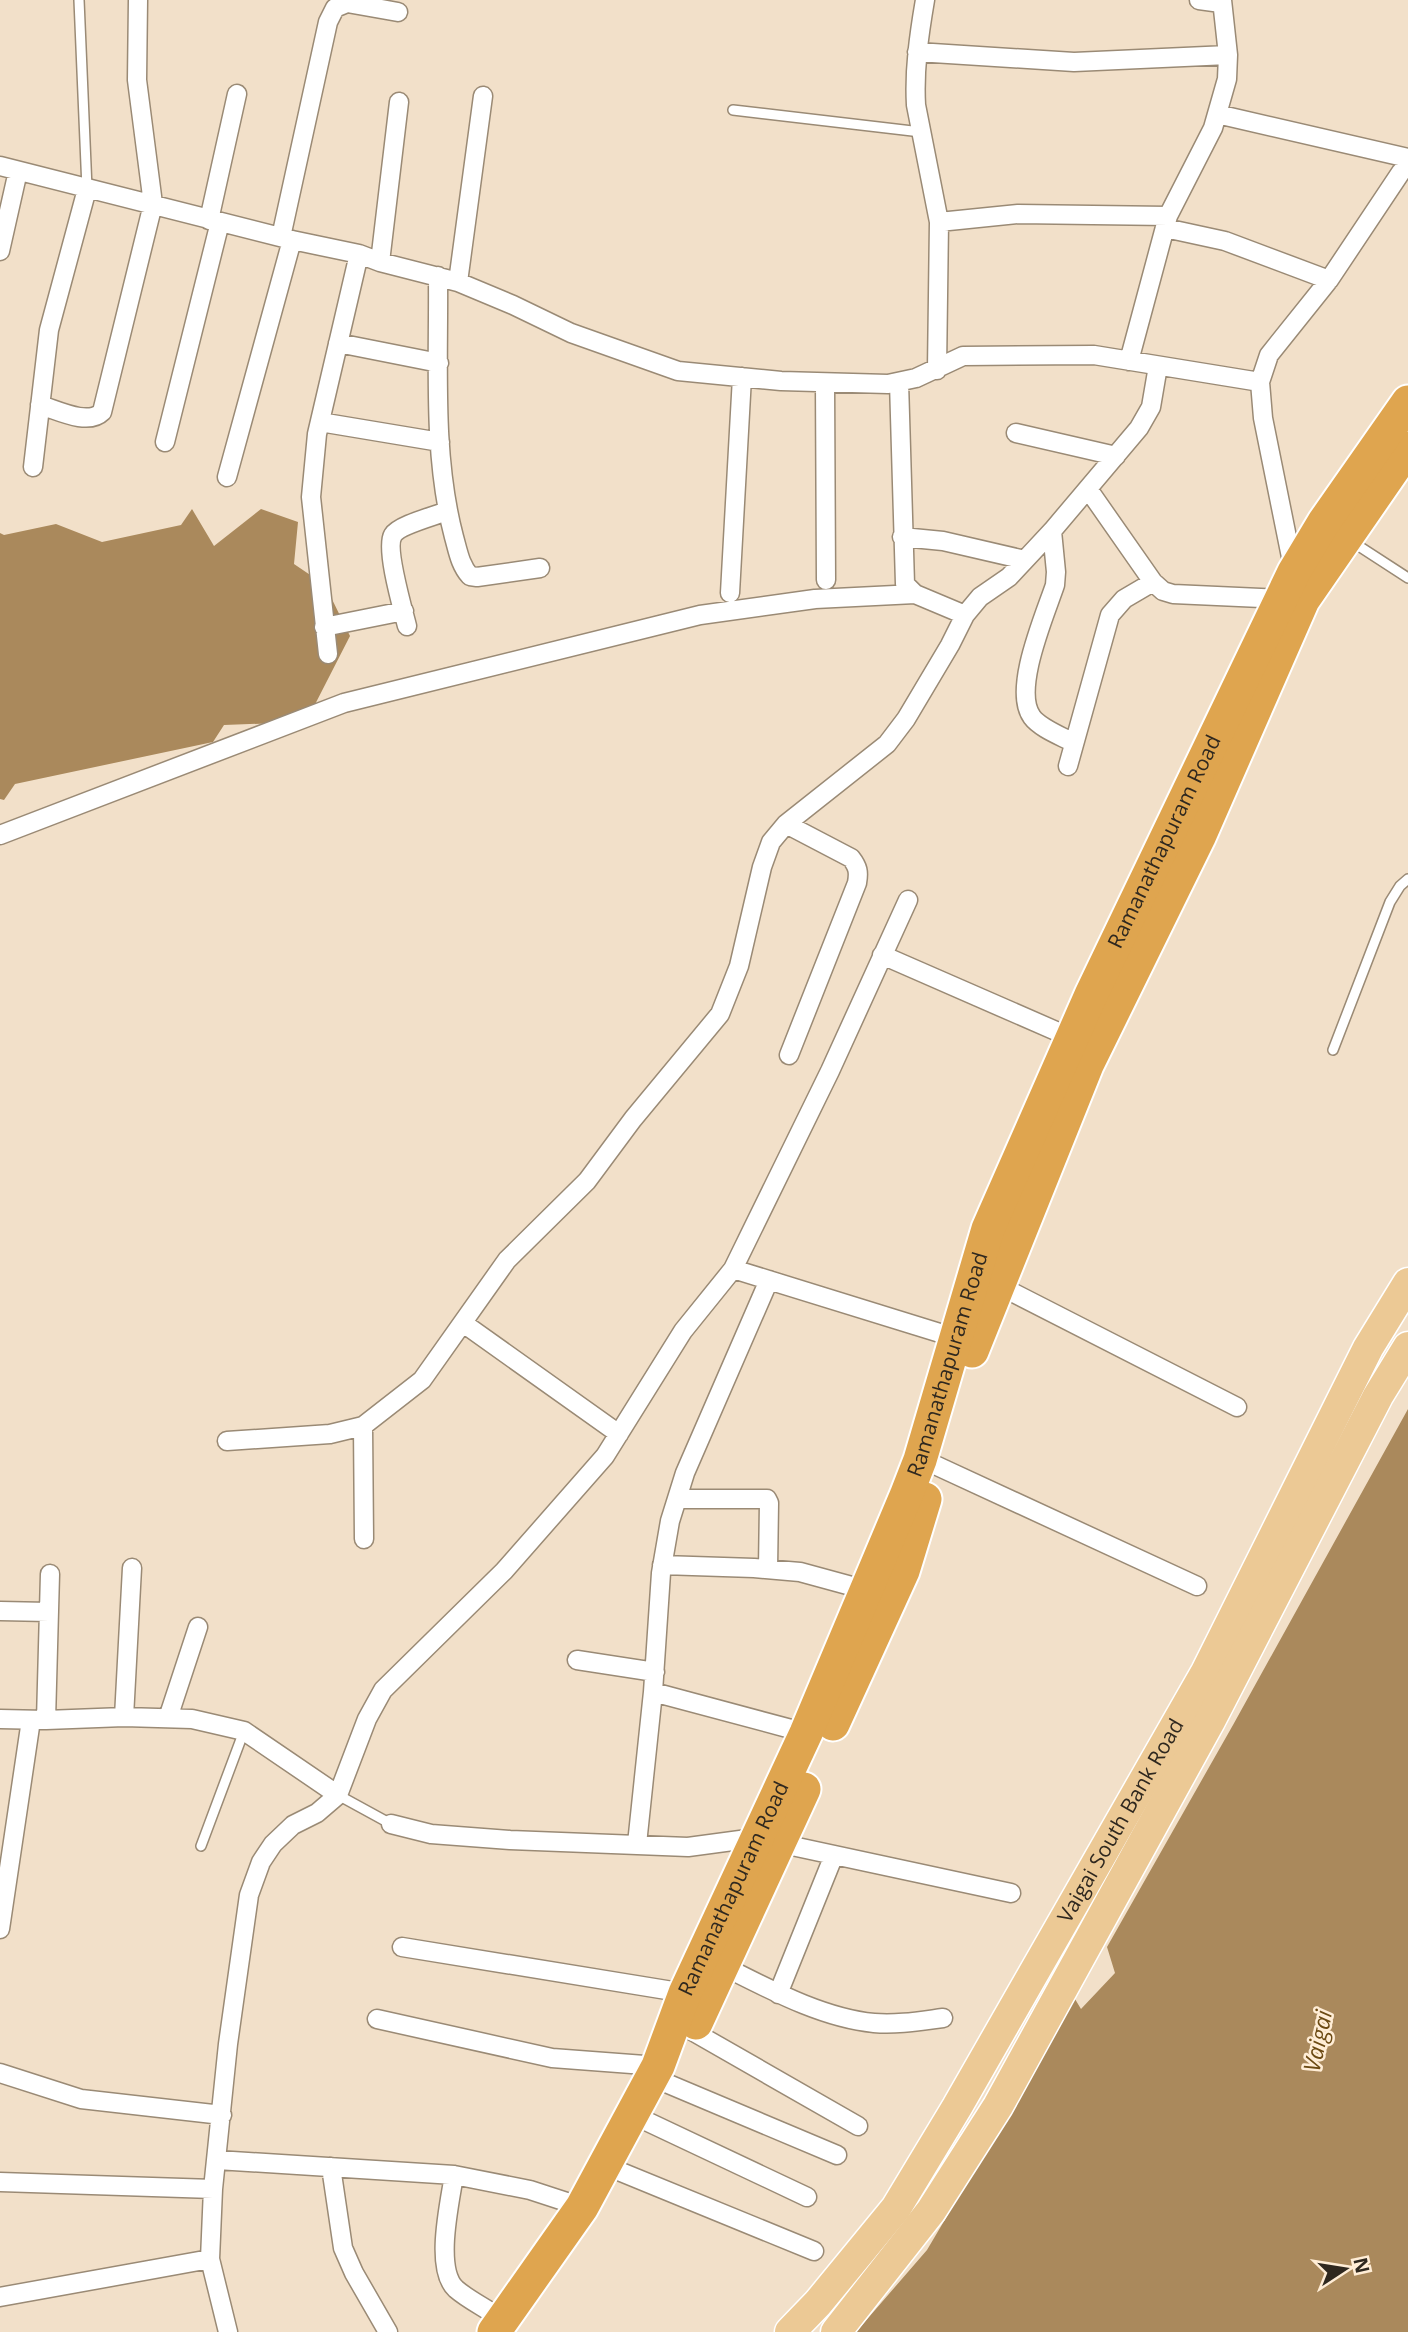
<svg xmlns="http://www.w3.org/2000/svg" width="1408" height="2332" font-family="'Open Sans',sans-serif">
  <style>
    .water { fill: #aa895c }
    .lines { fill: none; stroke-linecap: round; stroke-linejoin: round }
    .lane-casing { stroke: #9a8a75; stroke-width: 12 }
    .street-casing { stroke: #9a8a75; stroke-width: 21 }
    .primary-casing { stroke: #fff; stroke-width: 33 }
    .highway-casing { stroke: #fff; stroke-width: 37 }
    .lane { stroke: #fff; stroke-width: 9 }
    .street { stroke: #fff; stroke-width: 18 }
    .primary { stroke: #ecc995; stroke-width: 30 }
    .highway { stroke: #dfa54f; stroke-width: 33 }
    .labels { text-anchor: middle; stroke-width: 5; stroke-linejoin: round; paint-order: stroke }
    .street-label { font-size: 21px; fill: #2f281f; stroke: #ffedd6 }
    .water-label { font-size: 23px; font-style: italic; fill: #6c4a13; stroke: #ffedd6 }
  </style>
  <rect width="100%" height="100%" fill="#f2e0c9"/>
  <!-- water -->
  <path class="water" d="M192,509L214,546L261,509L298,522L294,564L325,585L350,636L306,722L224,725L213,742L15,784L4,800L0,799V533L4,535L56,524L102,542L181,525Z
    M1408,1409V2332H856L927,2250L1075,1999L1081,2009L1115,1973L1107,1947L1233,1725Z"/>
  <g class="lines">
    <!-- lane casing -->
    <g class="lane-casing">
      <path id="lane" d="M79,0L87,189
        M733,110L921,132
        M1351,541L1408,578
        M1333,1050L1390,902L1400,886L1408,879
        M338,1795L391,1824
        M201,1846L244,1731"/>
    </g>
    <!-- street casing -->
    <g class="street-casing">
      <path id="street" d="M925,0C919,35 914,70 916,105L939,222L937,370
        M1199,0L1221,3
        M917,52L1074,62L1228,55
        M1217,114L1408,158
        M0,166L292,240L359,254L380,262L458,282L513,305L571,333L678,371L781,381L888,384L916,378L963,356L1094,355L1260,382
        M209,220L237,94
        M939,222L1018,214L1168,216
        M1165,228L1225,241L1329,280
        M281,237L328,22L335,8L347,3L398,12
        M0,251L18,171
        M380,262L399,102
        M438,276C439,362 432,454 454,537C458,551 460,565 470,576L477,577L540,568
        M458,282L483,96
        M338,343L439,363
        M1129,361L1168,216L1213,128L1227,79L1228,55L1222,0
        M899,382L905,584L915,594L965,615
        M825,383L826,580
        M40,405C57,410 88,426 102,412L153,204L137,80L138,0
        M320,422L440,442
        M1016,433L1116,456
        M165,442L220,222
        M33,467L49,330L87,189
        M227,477L292,240
        M1088,489L1153,582L1163,591L1173,594L1281,599
        M1052,531L1056,572L1055,585C1045,615 1012,690 1032,717C1040,728 1061,736 1074,743
        M902,537L943,541L1025,560
        M1294,572L1263,418L1260,382L1269,355L1329,280L1401,172L1408,165
        M730,593L742,377
        M407,626C403,610 385,548 393,535C399,525 435,516 447,511
        M324,627L404,611
        M328,654L311,497L317,434L359,254
        M1068,766L1110,615L1124,599L1153,582
        M786,824L851,858C858,867 859,872 857,883L789,1055
        M0,835L344,703L700,615L815,599L915,594
        M882,955L1072,1038
        M733,1269L830,1071L908,900
        M998,1285L1237,1407
        M463,1323L619,1434
        M363,1426L364,1539
        M227,1441L330,1434L363,1426L422,1380L507,1260L587,1181L633,1119L720,1014L739,966L762,867L771,842L786,824L887,744L906,719L950,645L965,615L980,597L1009,577L1052,531L1139,428L1151,407L1158,366
        M935,1465L1197,1586
        M677,1499H767L769,1503L768,1569
        M662,1565L754,1568L800,1572L866,1590
        M0,1611L49,1612
        M577,1660L655,1672
        M653,1692L806,1733
        M124,1717L132,1568
        M168,1718L198,1627
        M0,1719L46,1720L124,1717L192,1719L244,1731L338,1795
        M46,1720L50,1574
        M391,1824L431,1834L510,1840L688,1847L755,1838L1011,1893
        M637,1844L653,1692L661,1573L670,1521L685,1473L769,1280
        M0,1929L31,1720
        M402,1947L685,1993
        M723,1966C769,1989 822,2018 874,2023C897,2025 920,2021 943,2018
        M778,1994L834,1855
        M377,2019L552,2058L658,2066
        M692,2031L858,2126
        M0,2073L81,2099L222,2115
        M666,2083L837,2155
        M646,2121L807,2197
        M217,2160L454,2175L530,2190L582,2207
        M331,2167L343,2248L354,2273L388,2332
        M621,2172L814,2251
        M454,2175C450,2202 434,2269 456,2289C471,2302 491,2310 506,2323
        M0,2182L213,2189
        M0,2297L210,2259
        M228,2332L210,2259L213,2189L228,2044L249,1895L261,1862L273,1844L293,1825L317,1813L338,1795L367,1719L383,1690L504,1571L605,1456L683,1331L733,1269L956,1338"/>
    </g>
    <!-- primary casing -->
    <g class="primary-casing">
      <g id="primary">
        <path id="s1" d="M790,2332L818,2303L896,2208L957,2107L1206,1672L1368,1348L1408,1283"/>
        <path d="M836,2332L931,2211L998,2106L1210,1721L1378,1396L1408,1347"/>
      </g>
    </g>
    <!-- highway casing -->
    <g class="highway-casing">
      <g id="highway">
        <path d="M972,1351L1087,1065L1199,837L1303,600L1408,448"/>
        <path d="M833,1724L903,1571L925,1499"/>
        <path d="M696,2023L804,1789"/>
        <path id="s2" d="M494,2332L582,2207L658,2066L685,1993L806,1733L906,1496L920,1460L988,1229L1091,995L1294,572L1324,522L1408,402"/>
      </g>
    </g>
    <!-- lane -->
    <use href="#lane" class="lane"/>
    <!-- street -->
    <use href="#street" class="street"/>
    <!-- primary -->
    <use href="#primary" class="primary"/>
    <!-- highway -->
    <use href="#highway" class="highway"/>
  </g>
  <g class="labels">
    <!-- street labels -->
    <g class="street-label">
      <text dy="7" stroke="none"><textPath href="#s2" startOffset="1640">Ramanathapuram Road</textPath></text>
      <text dy="7" stroke="none"><textPath href="#s2" startOffset="1073">Ramanathapuram Road</textPath></text>
      <text dy="7" stroke="none"><textPath href="#s1" startOffset="611">Vaigai South Bank Road</textPath></text>
      <text dy="7" stroke="none"><textPath href="#s2" startOffset="506">Ramanathapuram Road</textPath></text>
    </g>
    <!-- water labels -->
    <g class="water-label">
      <text transform="translate(1318 2041) rotate(-78)" y="8">Vaigai</text>
    </g>
  </g>
  <!-- north arrow -->
  <g transform="translate(1345 2269) rotate(78)" stroke="#ffedd6" stroke-width="5" paint-order="stroke">
  <path d="M0-5L12 26L0 18L-12 26Z" fill="#2f281f"/>
  <text y="-10" font-size="19" font-weight="bold" text-anchor="middle" fill="#2f281f">N</text>
  </g>
</svg>
